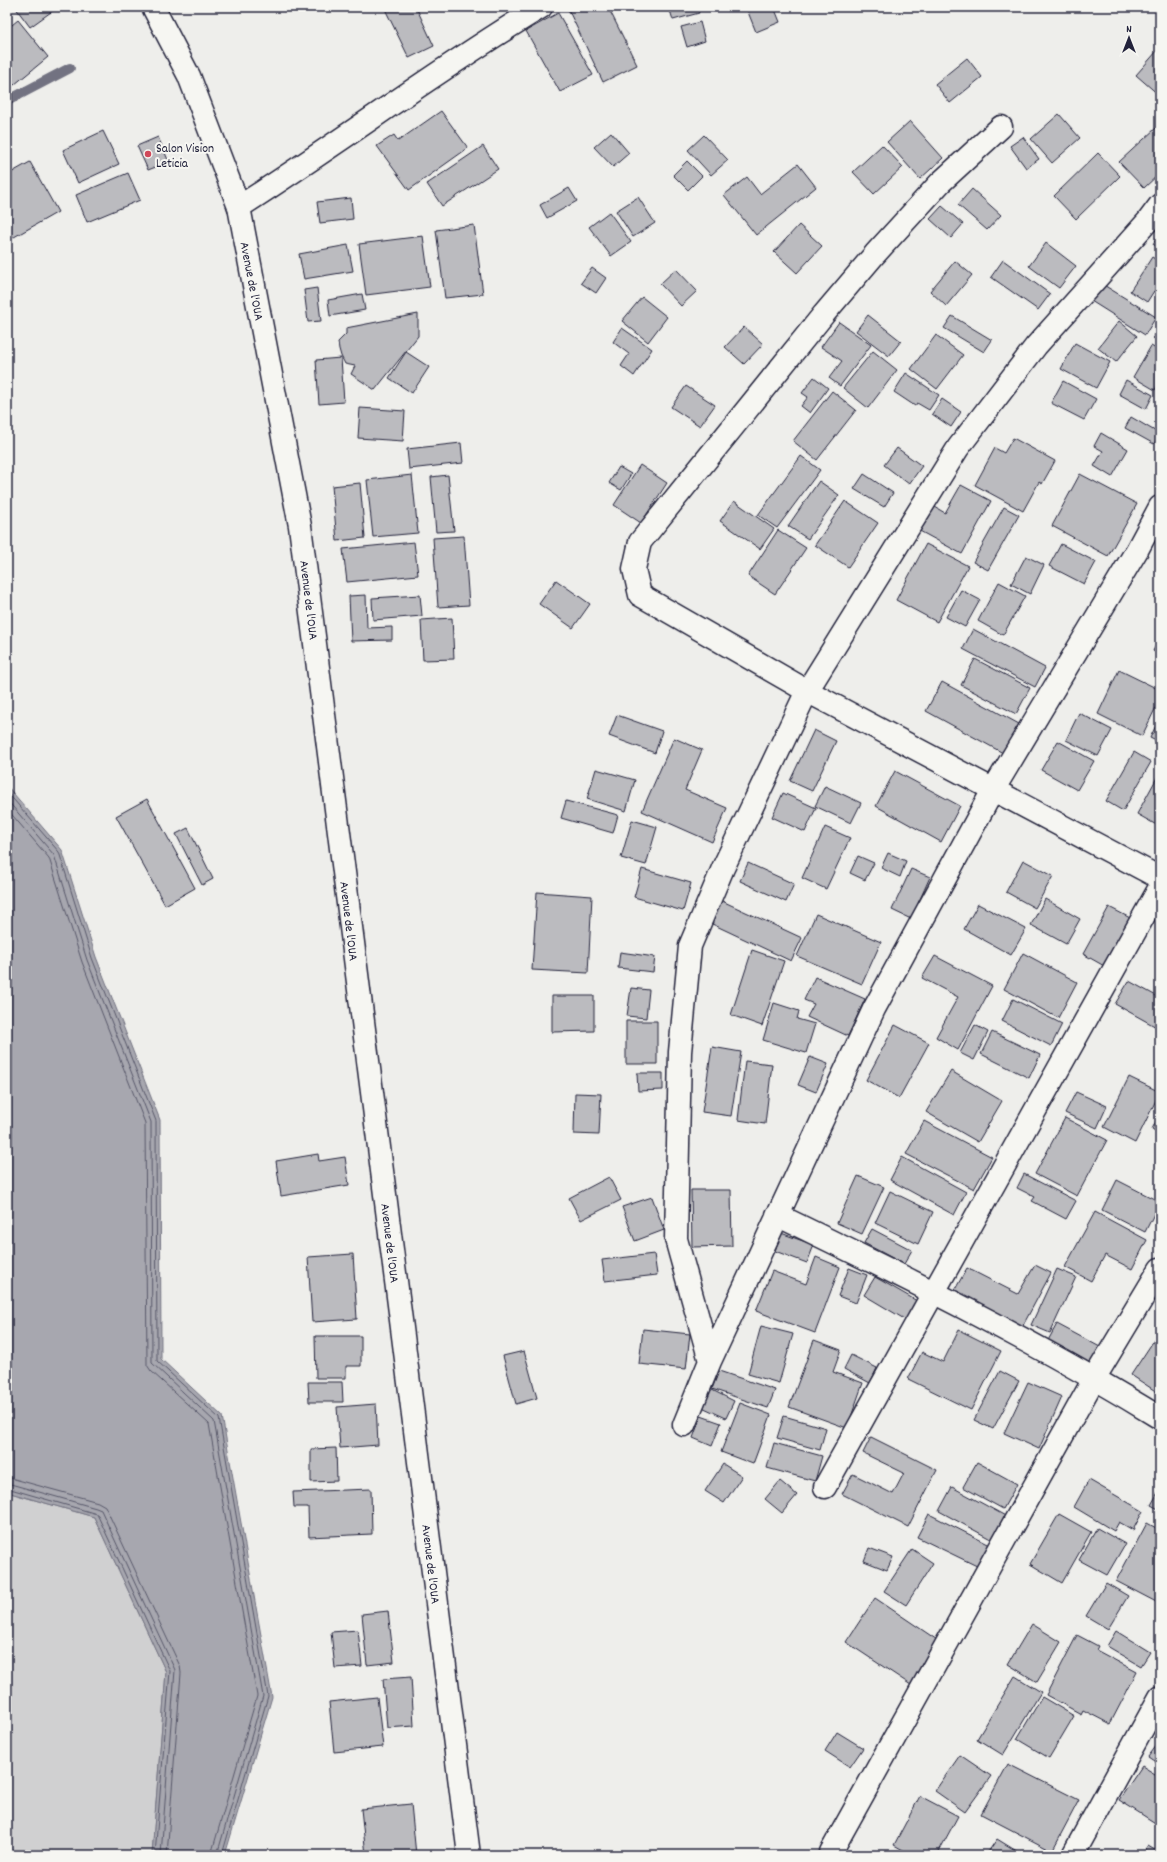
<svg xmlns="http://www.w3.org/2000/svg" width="1167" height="1862" font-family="Dekko,sans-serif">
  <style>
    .green { fill: #d0d0d1; stroke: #797986 }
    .water { fill: #a7a7af; stroke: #727281 }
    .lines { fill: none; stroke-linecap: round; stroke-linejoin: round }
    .shore { stroke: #575769; stroke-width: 1 }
    .stream { stroke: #727281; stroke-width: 10 }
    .building { fill: #bbbbbf; stroke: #22223b }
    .minor-casing { stroke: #22223b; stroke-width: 25 }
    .major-casing { stroke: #22223b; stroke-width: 25 }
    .minor { stroke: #f6f6f2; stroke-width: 22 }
    .major { stroke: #f6f6f2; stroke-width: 22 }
    .poi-dot { fill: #d1495b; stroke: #f6f6f2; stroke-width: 1.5 }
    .labels { text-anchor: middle; stroke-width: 4; stroke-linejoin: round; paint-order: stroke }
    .poi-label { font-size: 13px; fill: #22223b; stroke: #f6f6f2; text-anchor: start }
    .street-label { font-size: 13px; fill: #22223b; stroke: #f6f6f2 }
  </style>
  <rect width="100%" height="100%" fill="#eeeeeb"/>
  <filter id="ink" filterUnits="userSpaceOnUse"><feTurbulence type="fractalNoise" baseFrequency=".025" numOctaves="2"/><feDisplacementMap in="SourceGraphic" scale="8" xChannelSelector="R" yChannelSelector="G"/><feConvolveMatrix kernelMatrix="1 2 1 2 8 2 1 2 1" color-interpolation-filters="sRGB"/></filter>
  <g filter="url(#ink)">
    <!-- green -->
    <path class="green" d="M7,1492L94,1517L166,1672L152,1855H7Z"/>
    <!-- water -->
    <path class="water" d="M7,786L62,850L96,957L160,1120L161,1359L222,1416L272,1697L225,1855H152L166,1672L94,1517L7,1492Z"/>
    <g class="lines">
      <!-- shore -->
      <path class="shore" d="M7,792L59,852L92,958L156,1121L157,1361L219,1418L268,1696L222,1855
        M7,800L54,855L87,960L151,1122L152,1363L214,1421L263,1696L217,1855
        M7,809L49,858L82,962L145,1123L147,1365L151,1371L209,1424L257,1696L211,1855
        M7,1477L98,1502L105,1506L180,1666L181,1673L167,1855
        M7,1483L96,1508L101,1510L175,1670L161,1855
        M7,1488L97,1514L170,1671L155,1855"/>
      <!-- stream -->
      <path class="stream" d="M7,101L70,68"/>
    </g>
    <!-- building -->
    <path class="building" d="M15,7H58L30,27Z
      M384,7H416L434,46L409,58Z
      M567,7H608L637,65L603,82Z
      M669,7H697L699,13L673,20Z
      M746,7H774L780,22L756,32Z
      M558,13L593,75L560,92L526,31Z
      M18,20L48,57L9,89L7,87V29Z
      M700,22L705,41L687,47L681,27Z
      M1157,51L1160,54V96L1136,75Z
      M967,58L982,77L950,103L935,84Z
      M441,111L468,148L409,190L377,146L394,135L398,141Z
      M1059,114L1080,138L1052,163L1031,139Z
      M910,121L943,158L920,179L887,142Z
      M1156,128L1160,131V173L1144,188L1119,162Z
      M103,131L119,164L78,183L63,150Z
      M611,132L629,153L613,167L594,147Z
      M704,135L728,160L711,175L688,150Z
      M158,137L169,162L148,170L137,146Z
      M1023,137L1039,159L1026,168L1010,146Z
      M882,145L903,167L874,194L853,172Z
      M483,146L498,169L442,206L427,184Z
      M1098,153L1120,176L1076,219L1054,196Z
      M687,161L702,176L688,190L673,175Z
      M30,162L58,212L7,241V175Z
      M798,164L816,187L756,235L724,195L747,177L760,194Z
      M128,173L140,200L87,222L76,195Z
      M569,188L577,201L547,218L540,205Z
      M972,189L1001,215L987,230L958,205Z
      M638,197L655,223L633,237L616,211Z
      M351,198L353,219L320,223L317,202Z
      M942,206L963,224L951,238L930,219Z
      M609,212L631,242L611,256L589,227Z
      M474,225L483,294L445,298L436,230Z
      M799,225L822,246L797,273L774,252Z
      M1160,232V249L1153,244Z
      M423,236L430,287L366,295L359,244Z
      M1046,243L1076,266L1059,288L1029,266Z
      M348,245L353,271L304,279L299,254Z
      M1152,257L1160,262V295L1154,291L1147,302L1130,291Z
      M1003,260L1050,294L1038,310L991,277Z
      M955,261L972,275L946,306L930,291Z
      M592,268L606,278L596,293L581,283Z
      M676,269L697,291L681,306L660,284Z
      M1102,284L1156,317L1145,335L1091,301Z
      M317,288L321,321L308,322L304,290Z
      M362,294L365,310L330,316L328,300Z
      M642,297L667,317L648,342L622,321Z
      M418,314V336L375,390L351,374L355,366L345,364L341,356L339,349L338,342L346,334V328Z
      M868,315L901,341L889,356L856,331Z
      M952,316L992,340L984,352L944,328Z
      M1119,321L1137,336L1116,362L1098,348Z
      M839,322L871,345L840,386L829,378L842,361L821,347Z
      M744,327L763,344L744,364L725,347Z
      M1160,327V342L1153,338Z
      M622,328L652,349L634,376L621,366L629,354L613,342Z
      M936,335L963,355L937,389L911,369Z
      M1075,343L1110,362L1096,388L1061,369Z
      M1151,346L1160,351V381L1155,390L1133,377Z
      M873,351L897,370L868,408L843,388Z
      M406,352L429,367L412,393L389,378Z
      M341,358L344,402L319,404L316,360Z
      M906,373L939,395L929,410L917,403L915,406L894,392Z
      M814,377L828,388L810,413L801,406L808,397L802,393Z
      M1126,380L1153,395L1146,409L1119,394Z
      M1063,381L1096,399L1084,420L1051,403Z
      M686,386L715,405L700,426L671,407Z
      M832,391L856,410L817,460L793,441Z
      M942,399L961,412L951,427L932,414Z
      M360,408L405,411L403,441L358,438Z
      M1131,417L1160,434L1154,444L1125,428Z
      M1101,433L1128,449L1112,477L1094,466L1103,451L1094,446Z
      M1013,438L1055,461L1042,484L1039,482L1023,511L975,485L995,448L1004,453Z
      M461,443L463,463L409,469L407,449Z
      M897,448L922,466L909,484L884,465Z
      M801,456L820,470L777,528L758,515Z
      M640,465L667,483L641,523L614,505Z
      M619,467L631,474L621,490L609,483Z
      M864,474L893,493L884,507L854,489Z
      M1080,474L1137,504L1108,556L1052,526Z
      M412,475L418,533L373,537L367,480Z
      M448,475L454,531L436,532L431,477Z
      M819,481L839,495L808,539L788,526Z
      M360,483L365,538L337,541L332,486Z
      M961,485L991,501L962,554L916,529L930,504L945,513Z
      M734,501L774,529L760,549L720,521Z
      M845,501L878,523L848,567L815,545Z
      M1004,507L1019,515L988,570L973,562Z
      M778,530L806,548L775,594L748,576Z
      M464,536L469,605L438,607L433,538Z
      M414,542L418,575L347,582L343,549Z
      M926,544L968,566L937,622L896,600Z
      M1061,544L1096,562L1084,584L1049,566Z
      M1026,556L1044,565L1030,594L1011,584Z
      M556,580L590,604L573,628L539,604Z
      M999,582L1025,596L1003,635L978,621Z
      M961,590L980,600L965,627L946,617Z
      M366,595L367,628L392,627V640L351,641L349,596Z
      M420,595L422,616L373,620L372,598Z
      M452,618L454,659L423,660L421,620Z
      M973,629L1045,668L1035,687L963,649Z
      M1160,637V655L1153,651Z
      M975,659L1030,688L1016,714L961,685Z
      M1119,670L1160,690V699L1142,736L1098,714Z
      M942,682L1019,724L1003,753L926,711Z
      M1079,713L1112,730L1098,756L1066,740Z
      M617,715L662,731L655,753L609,736Z
      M1160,717V743L1150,738Z
      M814,730L836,741L812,791L790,781Z
      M674,738L702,750L685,790L727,808L712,842L642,811Z
      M1058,741L1094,761L1077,790L1041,770Z
      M1134,752L1151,762L1123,811L1106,801Z
      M596,769L635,780L626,811L587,799Z
      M895,771L960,806L941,842L876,806Z
      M1160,772V827L1137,814Z
      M825,786L861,803L851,823L815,806Z
      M783,793L816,808L805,832L772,817Z
      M147,799L195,888L165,905L116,816Z
      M566,801L618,815L613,833L561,818Z
      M632,820L657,827L646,865L621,858Z
      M825,827L850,838L826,889L802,878Z
      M188,828L213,879L202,885L176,834Z
      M888,853L906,861L900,877L881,868Z
      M858,856L874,863L865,880L850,873Z
      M1023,860L1053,876L1035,908L1006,892Z
      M748,863L794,884L786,902L740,881Z
      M642,869L691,883L683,911L634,897Z
      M911,869L930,877L911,919L892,910Z
      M537,892L592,896L588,973L532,970Z
      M1045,899L1080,919L1066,944L1031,925Z
      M720,900L802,938L791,961L710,923Z
      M978,904L1026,929L1011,955L964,929Z
      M1109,907L1132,919L1106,967L1083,954Z
      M816,914L881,942L862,984L797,956Z
      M752,950L784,961L762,1026L731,1015Z
      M620,952L655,957L653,972L618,968Z
      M1023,953L1077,982L1058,1018L1004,989Z
      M935,956L992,986L958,1050L936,1037L958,997L922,978Z
      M815,977L865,999L848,1036L807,1017L814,1004L804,1000Z
      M1129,981L1160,998V1029L1115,1004Z
      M631,988L649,990L646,1018L627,1016Z
      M552,996H594V1031L552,1032Z
      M1013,999L1062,1024L1051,1046L1002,1021Z
      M774,1003L799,1011L797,1019L815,1024L806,1053L763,1040Z
      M626,1021H657V1064H626Z
      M895,1025L929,1043L899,1098L866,1080Z
      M975,1025L988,1032L974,1060L960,1053Z
      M992,1032L1040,1055L1029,1078L981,1054Z
      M712,1047L741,1052L731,1116L702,1112Z
      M810,1057L828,1064L816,1092L798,1085Z
      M745,1061L772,1064L765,1124L738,1120Z
      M951,1071L1002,1101L978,1142L926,1112Z
      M637,1073H663V1090L638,1091Z
      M1129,1077L1160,1092L1135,1143L1104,1127Z
      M1076,1092L1107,1106L1097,1128L1065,1113Z
      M575,1093L601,1094L599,1135L574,1134Z
      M1160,1114V1134L1152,1129Z
      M1065,1118L1107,1140L1077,1196L1035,1174Z
      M924,1121L992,1157L974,1189L906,1154Z
      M318,1154L319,1161L345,1157L349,1185L281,1196L276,1161Z
      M902,1157L966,1192L954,1215L890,1180Z
      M1024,1174L1076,1201L1066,1219L1032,1201L1035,1197L1017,1188Z
      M858,1176L884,1187L862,1234L837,1223Z
      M609,1177L621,1200L581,1220L569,1198Z
      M1117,1180L1160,1202L1145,1232L1102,1210Z
      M691,1190H731L732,1246L692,1247Z
      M890,1191L933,1212L918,1244L875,1223Z
      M652,1197L664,1230L635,1241L622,1207Z
      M1095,1212L1147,1240L1132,1269L1105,1255L1091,1281L1065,1267Z
      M872,1229L912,1250L904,1264L864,1243Z
      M781,1233L814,1245L807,1263L775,1251Z
      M353,1254L357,1319L312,1322L308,1257Z
      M654,1254L657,1275L605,1281L602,1260Z
      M816,1257L840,1267L815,1333L756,1311L772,1271L806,1284Z
      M1035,1265L1051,1273L1020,1331L952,1295L967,1268L1018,1294Z
      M849,1268L867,1275L856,1303L838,1296Z
      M1057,1269L1076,1277L1050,1333L1031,1325Z
      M875,1277L917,1301L906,1320L864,1295Z
      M1057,1324L1100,1347L1088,1369L1045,1346Z
      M761,1326L793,1334L779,1383L748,1374Z
      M643,1329L690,1334L686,1369L639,1364Z
      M959,1330L1001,1351L971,1410L908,1379L922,1352L943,1362Z
      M1160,1331V1394L1131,1375Z
      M315,1336H361V1366H346V1378H316Z
      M814,1340L841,1350L833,1372L863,1383L847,1428L789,1407Z
      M524,1351L537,1398L516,1404L503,1356Z
      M851,1355L877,1368L870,1383L844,1369Z
      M719,1371L775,1390L768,1408L712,1389Z
      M1000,1371L1019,1381L993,1429L974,1420Z
      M308,1382H342L343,1402H309Z
      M1028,1382L1062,1397L1039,1449L1004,1433Z
      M710,1389L734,1401L726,1418L702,1407Z
      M740,1403L771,1415L753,1464L721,1452Z
      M376,1404L378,1445L340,1448L337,1407Z
      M701,1416L721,1423L712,1446L693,1438Z
      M784,1416L826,1428L820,1450L777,1438Z
      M871,1437L937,1470L908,1527L842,1494L853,1474L893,1494L904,1473L863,1453Z
      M774,1443L822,1456L815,1481L767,1468Z
      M336,1448L337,1481L311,1482V1449Z
      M977,1462L1017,1484L1003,1509L963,1487Z
      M723,1464L742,1476L724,1503L705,1491Z
      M1089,1480L1143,1511L1133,1530L1119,1522L1114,1531L1074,1507Z
      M780,1481L797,1495L782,1513L765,1499Z
      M952,1487L1011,1519L998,1543L939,1511Z
      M371,1489L372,1534L309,1537L308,1507H294L293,1492Z
      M1160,1489V1510L1151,1505Z
      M929,1514L992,1546L981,1568L917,1537Z
      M1059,1514L1091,1532L1062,1583L1030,1564Z
      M1147,1523L1160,1530V1604L1116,1581Z
      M1097,1528L1125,1544L1107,1575L1079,1560Z
      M869,1548L893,1557L887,1570L864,1561Z
      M912,1549L933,1563L906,1605L884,1591Z
      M1106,1583L1128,1596L1108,1629L1086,1616Z
      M875,1598L955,1652L926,1695L846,1642Z
      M388,1611L394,1662L367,1665L362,1614Z
      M1032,1624L1061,1642L1037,1682L1008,1664Z
      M358,1630L362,1666L335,1668L331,1632Z
      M1116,1631L1150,1652L1141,1666L1107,1646Z
      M1077,1635L1098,1646L1096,1650L1137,1672L1110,1724L1083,1710L1081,1714L1046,1695Z
      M1015,1676L1041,1692L1003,1755L977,1739Z
      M411,1677L414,1726L387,1728L383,1679Z
      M377,1697L383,1747L334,1752L329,1702Z
      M1042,1697L1074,1716L1049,1758L1017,1739Z
      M837,1732L863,1748L850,1767L825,1751Z
      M1160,1741V1765L1148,1757Z
      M960,1755L991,1776L965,1812L935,1791Z
      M1008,1764L1079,1800L1052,1851L981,1814Z
      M1142,1766L1160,1777V1826L1119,1800Z
      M920,1796L958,1816L937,1855H912L894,1845Z
      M411,1804L416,1855H366L361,1809Z
      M997,1839L1023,1855H986Z
      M1148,1846L1160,1853V1855H1142Z"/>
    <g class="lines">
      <!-- minor casing -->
      <g class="minor-casing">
        <path id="minor" d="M1001,127L940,183L875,254L824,314L640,542L634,569L640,595L807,691L1160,878
          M239,207C341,142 438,69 541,7
          M777,1215C907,1278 1037,1342 1160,1418
          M710,1361L676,1239L680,1052L690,946L723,868L807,691L958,448L1036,346L1148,221L1160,205
          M684,1425L710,1361L874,1009L993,790L1137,550L1160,507
          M825,1487L1160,887
          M831,1852L1095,1377L1160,1269
          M1073,1855L1160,1697"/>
      </g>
      <!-- major casing -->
      <g class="major-casing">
        <path id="major" d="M153,7L189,76L239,207L300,526L469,1855"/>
      </g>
      <!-- minor -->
      <use href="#minor" class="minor"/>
      <!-- major -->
      <use href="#major" class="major"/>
    </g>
  </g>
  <!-- markers -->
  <circle class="poi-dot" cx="148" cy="154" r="4"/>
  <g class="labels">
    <!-- poi labels -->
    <g class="poi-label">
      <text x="156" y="152">Salon Vision<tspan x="156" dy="15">Leticia</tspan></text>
    </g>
    <!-- street labels -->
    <g class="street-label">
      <text transform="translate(253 281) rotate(79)" y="5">Avenue de l'OUA</text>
      <text transform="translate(310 600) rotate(83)" y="5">Avenue de l'OUA</text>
      <text transform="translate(350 921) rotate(83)" y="5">Avenue de l'OUA</text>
      <text transform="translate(391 1243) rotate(83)" y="5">Avenue de l'OUA</text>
      <text transform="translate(432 1564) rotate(83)" y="5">Avenue de l'OUA</text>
    </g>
  </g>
  <!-- margin -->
  <rect width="1167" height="1862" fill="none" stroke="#f6f6f2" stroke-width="24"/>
  <rect x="12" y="12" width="1143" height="1838" fill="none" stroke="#22223b" stroke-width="1.5" filter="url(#ink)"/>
  <!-- north arrow -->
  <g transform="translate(1129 38)" stroke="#f6f6f2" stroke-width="3" paint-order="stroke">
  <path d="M0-3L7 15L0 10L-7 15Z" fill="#22223b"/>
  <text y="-6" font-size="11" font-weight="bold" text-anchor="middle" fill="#22223b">N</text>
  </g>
</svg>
